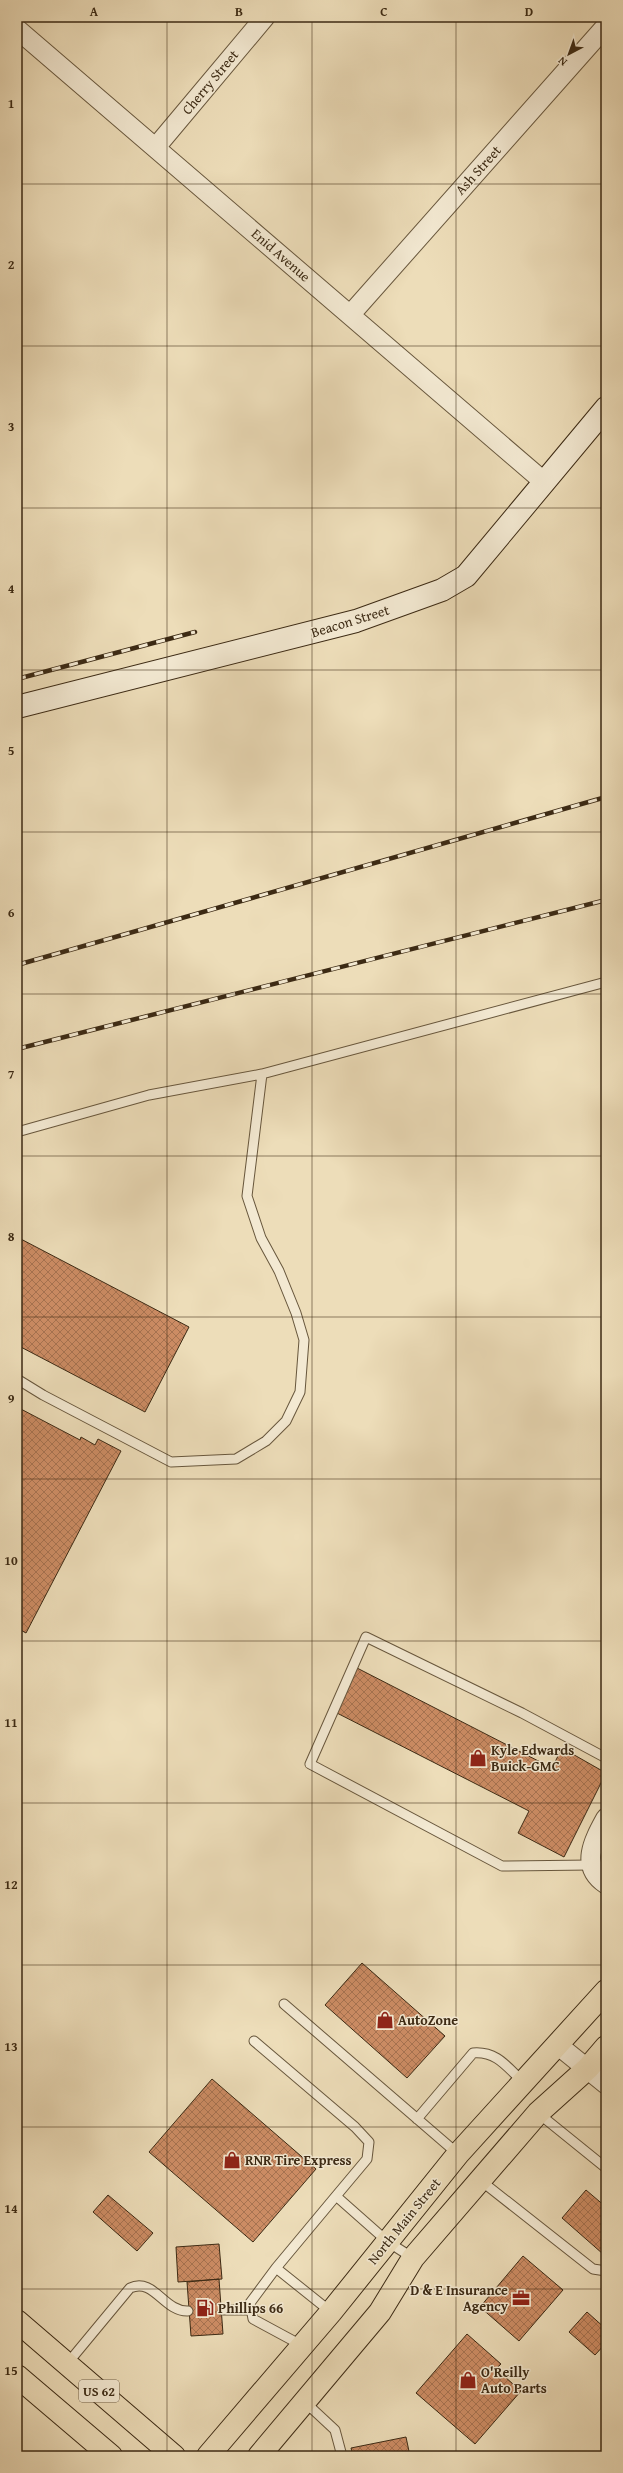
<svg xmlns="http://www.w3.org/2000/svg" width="623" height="2473" font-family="'Gentium Book Plus',serif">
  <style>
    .building { fill: url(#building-cross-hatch); stroke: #3c2a14 }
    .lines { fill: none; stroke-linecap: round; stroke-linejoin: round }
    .lane-casing { stroke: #68573d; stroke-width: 11 }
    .street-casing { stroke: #68573d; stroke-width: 21 }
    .secondary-casing { stroke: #3c2a14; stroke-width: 24 }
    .primary-casing { stroke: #3c2a14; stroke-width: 24 }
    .highway-casing { stroke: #3c2a14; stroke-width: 24 }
    .lane { stroke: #f3e9d2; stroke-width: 9 }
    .street { stroke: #f3e9d2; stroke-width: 19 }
    .secondary { stroke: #f3e9d2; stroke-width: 22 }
    .primary { stroke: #edddb9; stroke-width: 22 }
    .highway { stroke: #edddb9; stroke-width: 22 }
    .rail-casing { stroke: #3c2a14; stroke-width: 4.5 }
    .rail { stroke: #f3e9d2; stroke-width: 3; stroke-dasharray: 9; stroke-linecap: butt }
    .grid { fill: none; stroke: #3c2a14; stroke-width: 1; stroke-opacity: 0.55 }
    .labels { text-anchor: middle; stroke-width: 3; stroke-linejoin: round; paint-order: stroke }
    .shield { fill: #f3e9d2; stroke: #73634d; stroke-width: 1 }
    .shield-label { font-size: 13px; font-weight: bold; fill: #3c2a14 }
    .street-label { font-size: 14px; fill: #3c2a14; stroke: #f3e9d2 }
    .poi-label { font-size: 14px; font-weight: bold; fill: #3c2a14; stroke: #f3e9d2; text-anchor: start }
    .neatline { fill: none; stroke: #3c2a14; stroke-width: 1.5 }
    .grid-label { font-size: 13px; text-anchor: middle; font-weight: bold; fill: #3c2a14 }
  </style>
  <defs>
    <pattern id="building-cross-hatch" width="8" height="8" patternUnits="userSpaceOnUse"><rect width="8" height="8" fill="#cc8c64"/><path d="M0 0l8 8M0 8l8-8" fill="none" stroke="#a77351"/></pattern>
  </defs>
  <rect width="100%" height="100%" fill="#edddb9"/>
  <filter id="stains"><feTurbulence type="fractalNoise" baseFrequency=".005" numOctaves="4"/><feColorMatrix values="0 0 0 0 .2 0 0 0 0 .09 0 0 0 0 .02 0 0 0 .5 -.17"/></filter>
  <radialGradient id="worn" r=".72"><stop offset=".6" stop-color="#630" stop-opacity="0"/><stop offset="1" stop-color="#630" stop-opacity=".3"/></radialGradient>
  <!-- building -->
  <path class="building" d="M17,1237L189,1327L145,1412L17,1345Z
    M17,1407L80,1440L81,1437L95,1445L98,1439L121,1451L26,1633L17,1628Z
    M357,1668L552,1768L562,1748L606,1773L564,1857L518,1833L529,1811L333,1711Z
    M362,1963L445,2036L407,2078L325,2005Z
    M212,2079L316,2169L253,2242L149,2152Z
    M586,2190L606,2207V2250L603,2254L562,2218Z
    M108,2195L153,2233L137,2251L93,2212Z
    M219,2244L222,2279L178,2282L176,2247Z
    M523,2256L563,2290L519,2341L480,2307Z
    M219,2279L223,2334L191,2336L187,2282Z
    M587,2312L606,2329V2343L595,2355L569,2332Z
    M467,2334L501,2364L496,2369L521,2391L475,2444L416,2393Z
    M406,2437L410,2456H353L351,2448Z"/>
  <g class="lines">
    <!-- lane casing -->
    <g class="lane-casing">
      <path id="lane" d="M262,1074L606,982
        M17,1132L149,1095L262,1074L247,1196L261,1238L279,1271L296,1313L304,1340L300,1392L286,1421L266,1441L236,1459L171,1462L43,1395L17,1379
        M590,1865L502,1866L310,1764L366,1637L522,1713L606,1758
        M284,2004L458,2154
        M254,2041L355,2127L369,2142L367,2159L336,2196L388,2242L413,2258
        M538,2113L606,2168
        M417,2119L473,2053C497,2051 507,2067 523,2082
        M480,2180L593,2269L606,2271
        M276,2268L331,2312
        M223,2310H251
        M303,2346L253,2319L250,2303L276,2268L336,2196
        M67,2364L130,2288C154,2277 164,2312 188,2311
        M306,2403L335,2430L342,2456"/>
    </g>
    <!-- street casing -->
    <g class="street-casing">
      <path id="street" d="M17,29L543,481
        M156,147L265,17
        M350,315L606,26
        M606,1818C594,1840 579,1866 606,1884
        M559,2046L606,2084"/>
    </g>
    <!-- secondary casing -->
    <g class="secondary-casing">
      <path id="secondary" d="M17,707L356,621L442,590L466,576L606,408"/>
    </g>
    <!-- primary casing -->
    <g class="primary-casing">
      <path id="primary" d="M208,2456L331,2312L458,2154L606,1991
        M259,2456L380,2312L413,2258L538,2113L588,2068L606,2047"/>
    </g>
    <!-- highway casing -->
    <g class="highway-casing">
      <path id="highway" d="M17,2321L174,2456
        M17,2376L111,2456"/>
    </g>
    <!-- lane -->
    <use href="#lane" class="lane"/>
    <!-- street -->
    <use href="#street" class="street"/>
    <!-- secondary -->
    <use href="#secondary" class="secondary"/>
    <!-- primary -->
    <use href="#primary" class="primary"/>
    <!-- highway -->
    <use href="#highway" class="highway"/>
    <!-- rail casing -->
    <g class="rail-casing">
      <path id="rail" d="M17,679L195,632
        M17,965L606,797
        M17,1049L606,900"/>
    </g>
    <!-- rail -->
    <use href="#rail" class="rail"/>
  </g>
  <!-- grid -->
  <path class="grid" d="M167,17V2456M312,17V2456M456,17V2456M17,184H606M17,346H606M17,508H606M17,670H606M17,832H606M17,994H606M17,1156H606M17,1317H606M17,1479H606M17,1641H606M17,1803H606M17,1965H606M17,2127H606M17,2289H606"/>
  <!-- icons -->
  <defs>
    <g id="shop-bare" transform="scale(1.38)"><path d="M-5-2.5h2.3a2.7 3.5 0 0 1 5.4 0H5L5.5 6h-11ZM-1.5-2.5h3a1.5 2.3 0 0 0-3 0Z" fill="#8f2418" stroke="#f3e9d2" stroke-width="2.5" paint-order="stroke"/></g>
    <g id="office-bare" transform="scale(1.38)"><path d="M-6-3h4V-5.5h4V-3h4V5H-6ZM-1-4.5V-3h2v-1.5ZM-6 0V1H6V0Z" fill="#8f2418" stroke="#f3e9d2" stroke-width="2.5" paint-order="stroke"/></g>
    <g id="fuel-bare" transform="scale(1.38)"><path d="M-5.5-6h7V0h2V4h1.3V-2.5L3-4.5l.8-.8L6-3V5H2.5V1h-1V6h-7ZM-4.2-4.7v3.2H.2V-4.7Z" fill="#8f2418" stroke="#f3e9d2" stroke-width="2.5" paint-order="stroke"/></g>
  </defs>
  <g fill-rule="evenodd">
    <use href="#shop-bare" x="478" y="1758"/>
    <use href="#shop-bare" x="385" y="2020"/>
    <use href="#shop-bare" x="232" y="2160"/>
    <use href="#office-bare" x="521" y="2298"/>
    <use href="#fuel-bare" x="205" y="2308"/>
    <use href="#shop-bare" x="468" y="2380"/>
  </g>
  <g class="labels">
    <!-- shield labels -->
    <rect class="shield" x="79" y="2380" width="40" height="22" rx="3"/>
    <g class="shield-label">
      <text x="99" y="2396">US 62</text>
    </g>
    <!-- street labels -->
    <g class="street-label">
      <text transform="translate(210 82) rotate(-50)" y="5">Cherry Street</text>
      <text transform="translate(478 170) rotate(-48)" y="5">Ash Street</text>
      <text transform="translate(281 255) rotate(41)" y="5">Enid Avenue</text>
      <text transform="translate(350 621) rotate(-17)" y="5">Beacon Street</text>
      <text transform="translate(404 2221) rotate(-51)" y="5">North Main Street</text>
    </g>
    <!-- poi labels -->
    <g class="poi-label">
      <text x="491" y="1755">Kyle Edwards<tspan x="491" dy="16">Buick-GMC</tspan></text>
      <text x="398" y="2025">AutoZone</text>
      <text x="245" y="2165">RNR Tire Express</text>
      <text x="508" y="2295" text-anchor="end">D &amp; E Insurance<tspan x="508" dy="16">Agency</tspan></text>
      <text x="218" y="2313">Phillips 66</text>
      <text x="481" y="2377">O'Reilly<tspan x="481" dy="16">Auto Parts</tspan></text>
    </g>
  </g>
  <!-- margin -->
  <rect width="623" height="2473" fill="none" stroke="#edddb9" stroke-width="44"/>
  <!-- north arrow -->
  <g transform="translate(569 54) rotate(221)" stroke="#f3e9d2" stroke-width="3" paint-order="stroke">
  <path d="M0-3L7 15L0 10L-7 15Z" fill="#3c2a14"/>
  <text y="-6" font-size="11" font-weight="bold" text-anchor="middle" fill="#3c2a14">N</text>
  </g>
  <rect x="22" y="22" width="579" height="2429" class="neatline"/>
  <g class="grid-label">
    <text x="94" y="16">A</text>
    <text x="239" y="16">B</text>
    <text x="384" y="16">C</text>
    <text x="529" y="16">D</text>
    <text x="11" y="108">1</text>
    <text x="11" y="269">2</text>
    <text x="11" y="431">3</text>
    <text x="11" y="593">4</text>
    <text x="11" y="755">5</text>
    <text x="11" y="917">6</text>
    <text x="11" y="1079">7</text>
    <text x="11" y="1241">8</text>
    <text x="11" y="1403">9</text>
    <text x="11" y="1565">10</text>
    <text x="11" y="1727">11</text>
    <text x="11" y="1889">12</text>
    <text x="11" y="2051">13</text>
    <text x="11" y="2213">14</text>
    <text x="11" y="2375">15</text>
  </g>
  <rect width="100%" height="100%" filter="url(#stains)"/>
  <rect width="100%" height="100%" fill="url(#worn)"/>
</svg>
